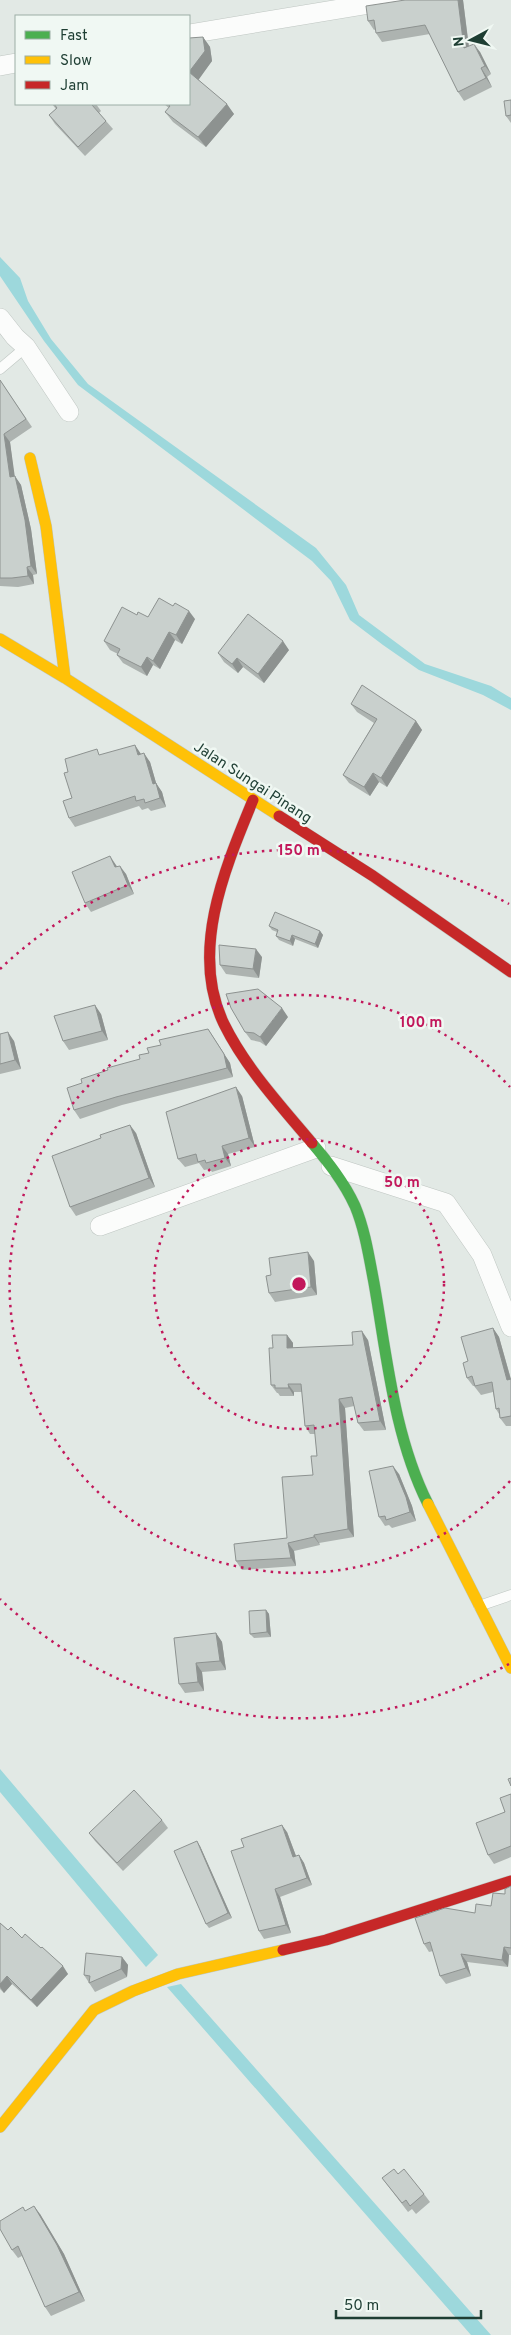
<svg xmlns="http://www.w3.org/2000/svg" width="511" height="2335" font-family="Overpass,sans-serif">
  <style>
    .water { fill: #9dd8dc }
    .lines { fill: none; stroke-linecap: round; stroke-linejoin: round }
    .lane-casing { stroke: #bfc6c2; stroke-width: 11 }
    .street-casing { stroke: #bfc6c2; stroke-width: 20 }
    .fast-casing { stroke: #bdc7c2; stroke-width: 12 }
    .slow-casing { stroke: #bdc7c2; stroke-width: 12 }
    .jam-casing { stroke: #bdc7c2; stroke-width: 12 }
    .lane { stroke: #fbfcfb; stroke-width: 10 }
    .street { stroke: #fbfcfb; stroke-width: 19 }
    .fast { stroke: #4caf50; stroke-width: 11 }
    .slow { stroke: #ffc107; stroke-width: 11 }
    .jam { stroke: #c62828; stroke-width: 11 }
    .wall { fill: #adb3b0 }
    .shaded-wall { fill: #8d9290 }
    .building { fill: #c9d0cd; stroke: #8d9290 }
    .ring { fill: none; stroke: #c2185b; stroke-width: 2.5; stroke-dasharray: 2.5 5 }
    .labels { text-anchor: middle; stroke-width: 5; stroke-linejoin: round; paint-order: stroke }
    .street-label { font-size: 15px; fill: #1e3e33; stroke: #f0f8f3 }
    .centre { fill: #c2185b; stroke: #f0f8f3; stroke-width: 2.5 }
    .ring-label { font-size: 15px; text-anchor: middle; font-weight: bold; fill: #c2185b; stroke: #f0f8f3; stroke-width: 5; stroke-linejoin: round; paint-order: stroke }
  </style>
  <rect width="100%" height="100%" fill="#e2e9e5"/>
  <!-- water -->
  <path class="water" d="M0,257L20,278L28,301L51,339L88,384L316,548L346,585L359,615L425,664L491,686L511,698V710L483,695L419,670L383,645L350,620L331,581L312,561L78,385L44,341L0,276Z
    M0,1769L158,1955L146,1967L0,1792Z
    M181,1984L491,2335H471L167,1987Z"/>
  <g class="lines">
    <!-- lane casing -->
    <g class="lane-casing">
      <path id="lane" d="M0,369L26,347
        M479,1606L511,1595"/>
    </g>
    <!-- street casing -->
    <g class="street-casing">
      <path id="street" d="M189,34L394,0
        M0,66L16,63
        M0,318L15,337L26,347L69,412
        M331,1166L446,1203L482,1255L511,1327
        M100,1226L316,1148"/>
    </g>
    <!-- fast casing -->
    <g class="fast-casing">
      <path id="fast" d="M312,1143C328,1162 344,1182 355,1206C365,1230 369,1257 374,1283C387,1357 394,1436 428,1504"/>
    </g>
    <!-- slow casing -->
    <g class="slow-casing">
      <path id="slow" d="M30,458L46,526L65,678
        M0,639L65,678L279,816
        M428,1504L511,1668
        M0,2127L94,2010L133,1991L178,1974L283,1950"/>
    </g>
    <!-- jam casing -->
    <g class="jam-casing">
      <path id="jam" d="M253,800C225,868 189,952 224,1024C245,1067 281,1106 312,1143
        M279,816L373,876L511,972
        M283,1950L326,1940L511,1881"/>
    </g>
    <!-- lane -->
    <use href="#lane" class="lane"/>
    <!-- street -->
    <use href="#street" class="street"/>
    <!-- fast -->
    <use href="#fast" class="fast"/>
    <!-- slow -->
    <use href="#slow" class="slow"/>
    <!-- jam -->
    <use href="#jam" class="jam"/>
  </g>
  <!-- wall -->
  <path class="wall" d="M405,0H463L469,46L480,52L491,74L487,77L492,87L464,101L458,92L430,34L382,42L376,33V29L374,30L368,21Z
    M203,37L210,47L212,61L198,79L234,114L206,147L173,122L165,112L169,108L164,104H189Z
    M511,100V123L506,116Z
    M52,104H96L101,111L99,113L113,129L85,156L55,124L49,115L56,109Z
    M0,380L32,427L10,442L14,476L21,485L31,529L37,574L33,575L34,584L18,587L0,586Z
    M137,615L148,617L195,619L182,644L175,640L160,669L153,665L147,676L123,663L117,655L118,654L110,650L104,641Z
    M289,650L264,683L243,667L238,673L224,662L218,653Z
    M351,704L416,721L422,730L387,787L379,782L370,796L349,783L343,775L374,723L357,712Z
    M141,754L150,762L156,783L162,792L166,807L151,811L148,808L142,810L139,806L75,827L69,818L72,798L68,772L102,755Z
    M116,865L117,867L126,874L134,894L91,912L85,903Z
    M269,926L320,931L323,935L318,948L295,939L293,946L279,940L276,936L277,932L272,930Z
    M262,957L259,978L226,974L220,965Z
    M101,1014L108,1040L69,1050L63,1041Z
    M288,1017L266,1046L260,1042L251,1040L245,1032Z
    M208,1029L230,1063L233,1077L122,1105L80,1119L74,1110L140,1059L161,1045Z
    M0,1034L14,1041L21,1069L0,1074Z
    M242,1096L255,1147L228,1154L231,1166L212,1172L210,1169L204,1170L199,1163L185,1167L178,1159Z
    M136,1133L155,1187L76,1216L70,1207Z
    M314,1261L317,1295L275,1302L269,1293L271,1275Z
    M493,1328L499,1337L511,1379V1426H506L500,1418L499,1414L496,1409L493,1392L481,1395L474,1386H473L467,1378L468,1361Z
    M287,1335L293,1343V1348L353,1345L368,1340L386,1430L364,1431L358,1423L354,1406L345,1408L354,1537L319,1543L320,1545L294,1551L296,1566L242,1570L236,1561L287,1538L313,1475L317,1456L315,1434H310L305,1426L302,1392H294V1396H280L278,1393H277L271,1385L273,1348Z
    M399,1474L412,1506L416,1521L392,1528L389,1525L385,1526L379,1517Z
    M266,1610L269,1614L271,1637L254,1638L250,1634Z
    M216,1633L222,1642L226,1670L202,1672L204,1691L185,1693L179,1684Z
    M511,1794V1857L494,1864L488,1855Z
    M162,1820L168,1828L123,1871L95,1841L89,1833Z
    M287,1832L296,1856L299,1855L304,1863L312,1885L280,1897L291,1933L264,1939L259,1931L244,1847Z
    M200,1846L232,1918L209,1928L206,1924Z
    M511,1886V1955H509L508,1967L467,1962L471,1976L446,1984L440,1976L433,1951L429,1952L424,1944L491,1906L505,1894Z
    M0,1923L8,1930L22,1938L68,1974L37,2007L12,1984L4,1993L0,1989Z
    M122,1957L128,1965L127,1977L95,1992L84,1975Z
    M398,2174L424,2194L430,2202L416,2214L412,2209L408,2212L382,2178Z
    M26,2211L40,2214L64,2254L85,2301L51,2316L45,2307L22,2256L18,2258L12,2250Z"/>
  <!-- shaded-wall -->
  <path class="shaded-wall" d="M458,0H463L470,57L464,48Z
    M203,37L210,47L212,61L197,82L189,72Z
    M474,44L480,52L491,74L485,66Z
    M481,68L487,77L492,87L486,78Z
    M227,104L234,114L206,147L198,137Z
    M4,434L10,442L16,485L10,477Z
    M15,476L21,485L31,529L37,574L31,566Z
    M27,567L33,575L34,584L28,576Z
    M189,611L195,619L182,644L176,635Z
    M169,632L175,640L160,669L153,661Z
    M283,641L289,650L264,683L258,674Z
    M147,657L153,665L147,676L141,667Z
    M237,658L243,667L238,673L232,664Z
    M416,721L422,730L387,787L381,778Z
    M135,745L141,754L138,755Z
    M144,753L150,762L159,793L153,784Z
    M373,773L379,782L370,796L364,787Z
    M156,783L162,792L166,807L160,798Z
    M110,856L116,865L121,876L115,867Z
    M120,866L126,874L134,894L128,885Z
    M320,931L323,935L318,948L315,944Z
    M292,935L295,939L293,946L290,941Z
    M256,949L262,957L259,978L253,969Z
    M95,1005L101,1014L108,1040L102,1031Z
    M282,1008L288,1017L266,1046L260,1037Z
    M208,1029L230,1063L233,1077L227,1068Z
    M8,1032L14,1041L21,1069L15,1060Z
    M236,1087L242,1096L255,1147L249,1138Z
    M130,1125L136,1133L155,1187L149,1178Z
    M222,1146L228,1154L231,1166L225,1158Z
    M308,1252L314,1261L317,1295L311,1287Z
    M493,1328L499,1337L511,1380H507Z
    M362,1331L368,1340L386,1430L380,1421Z
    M287,1335L293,1343V1356L287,1348Z
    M288,1384L294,1392V1396L289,1388Z
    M339,1399L345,1408L354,1537L348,1529Z
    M393,1466L399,1474L412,1506L416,1521L410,1512Z
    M314,1535L319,1543L320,1545L314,1537Z
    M288,1543L294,1551L296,1566L291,1558Z
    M266,1610L269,1614L271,1637L267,1632Z
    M216,1633L222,1642L226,1670L220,1661Z
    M196,1663L202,1672L204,1691L198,1682Z
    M282,1825L287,1832L299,1864L293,1857Z
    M197,1841L200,1846L232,1918L228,1913Z
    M299,1855L304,1863L312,1885L307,1878Z
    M275,1889L280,1897L291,1933L286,1925Z
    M504,1947L509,1955L508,1967L502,1960Z
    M461,1954L467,1962L471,1976L466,1968Z
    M122,1957L128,1965L127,1977L121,1969Z
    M63,1966L68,1974L37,2007L31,2000Z
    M7,1976L12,1984L4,1993L0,1987V1984Z
    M34,2206L40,2214L64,2254L85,2301L79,2292Z"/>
  <!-- building -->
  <path class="building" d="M405,0H458L464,48L474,44L485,66L481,68L486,78L458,92L425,25L376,33L374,20L368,21L366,6Z
    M203,37L205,51L189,72L227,104L198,137L165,112L170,106L168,104H189V38Z
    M511,100V115L506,116L504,101Z
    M54,104H93L92,105L106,121L78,147L49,115L57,108Z
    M0,380L26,419L4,434L10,477L15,476L25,520L31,566L27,567L28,576L12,578H0Z
    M159,598L173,606L175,603L189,611L176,635L169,632L153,661L147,657L141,667L117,655L120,649L104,641L122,607L137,615L138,612L148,617Z
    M248,614L283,641L258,674L237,658L232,664L218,653Z
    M362,685L416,721L381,778L373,773L364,787L343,775L377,719L351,704Z
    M135,745L138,755L144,753L153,784L156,783L160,798L145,803L144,799L136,801L135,796L69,818L63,801L72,798L64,773L68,772L65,759L97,749L99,755Z
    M110,856L115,867L120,866L128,885L85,903L72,872Z
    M275,912L320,931L315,944L292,935L290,941L276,936L278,930L269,926Z
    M219,945L256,949L253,969L220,965Z
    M258,989L282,1008L260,1037L254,1033L245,1032L231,1008L226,994Z
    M95,1005L102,1031L63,1041L54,1016Z
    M208,1029L224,1054L227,1068L116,1097L74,1110L67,1088L82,1083L81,1079L108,1070L107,1068L140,1059L139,1055L149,1053L147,1048L161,1045L159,1040Z
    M8,1032L15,1060L0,1064V1034Z
    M236,1087L249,1138L222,1146L225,1158L206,1163L205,1160L198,1162L196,1154L178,1159L166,1112Z
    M130,1125L149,1178L70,1207L52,1156L101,1138L100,1135Z
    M308,1252L311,1287L269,1293L266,1276L271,1275L269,1258Z
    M493,1328L507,1380L511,1379V1416L500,1418L499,1408L496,1409L492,1382L475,1386L472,1376L467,1378L463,1363L468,1361L461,1337Z
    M362,1331L380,1421L358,1423L352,1397L339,1399L348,1529L314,1535V1537L288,1543L291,1558L236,1561L234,1544L287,1538L282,1477L313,1475L311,1456H317L314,1425L305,1426L301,1384H288L289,1388H275V1385H271L269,1348H273L272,1335H287V1348L353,1345L352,1332Z
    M393,1466L406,1497L410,1512L386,1520L385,1516L379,1517L369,1471Z
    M266,1610L267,1632L250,1634L249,1611Z
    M216,1633L220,1661L196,1663L198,1682L179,1684L174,1638Z
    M511,1778V1786L508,1779Z
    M134,1790L162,1820L117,1863L89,1833Z
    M511,1794V1846L488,1855L476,1823L505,1812L500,1798Z
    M282,1825L293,1857L299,1855L307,1878L275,1889L286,1925L259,1931L231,1851L244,1847L241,1839Z
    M197,1841L228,1913L206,1924L174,1851Z
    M511,1886V1948L504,1947L502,1960L461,1954L466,1968L440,1976L430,1942L424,1944L415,1918L445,1908L475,1913L476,1904L491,1906L493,1893L505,1894V1889Z
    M0,1923L8,1930L11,1927L22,1938L25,1934L41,1948L42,1947L63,1966L31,2000L7,1976L0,1984Z
    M86,1953L122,1957L121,1969L89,1983L90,1976L84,1975Z
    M394,2169L398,2174L404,2169L424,2194L410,2206L406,2200L402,2203L382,2178Z
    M34,2206L57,2245L79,2292L45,2307L18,2246L12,2250L0,2229V2221L23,2207L25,2211Z"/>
  <!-- distance rings -->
  <g class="ring">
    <circle cx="299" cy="1284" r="145"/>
    <path d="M510 1481A289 289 0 1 1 510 1087"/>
    <path d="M509 1664A434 434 0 0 1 0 1599M0 969A434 434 0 0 1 509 904"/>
  </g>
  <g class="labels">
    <!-- street labels -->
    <g class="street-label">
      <text transform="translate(253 782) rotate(33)" y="5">Jalan Sungai Pinang</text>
    </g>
  </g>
  <circle cx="299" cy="1284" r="8" class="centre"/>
  <g class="ring-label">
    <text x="299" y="855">150 m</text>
    <text x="421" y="1027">100 m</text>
    <text x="402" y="1187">50 m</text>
  </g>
  <!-- legend -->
  <rect x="15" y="15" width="175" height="90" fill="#f0f8f3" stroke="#9caea6"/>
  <rect x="25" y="31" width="25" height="8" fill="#4caf50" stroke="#9caea6"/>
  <text x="60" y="40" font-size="15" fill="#1e3e33">Fast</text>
  <rect x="25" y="56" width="25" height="8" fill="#ffc107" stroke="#9caea6"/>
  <text x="60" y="65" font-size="15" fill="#1e3e33">Slow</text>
  <rect x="25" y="81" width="25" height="8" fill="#c62828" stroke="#9caea6"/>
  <text x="60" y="90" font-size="15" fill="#1e3e33">Jam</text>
  <!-- north arrow -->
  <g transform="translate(471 40) rotate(263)" stroke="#f0f8f3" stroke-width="4" paint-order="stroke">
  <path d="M0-4L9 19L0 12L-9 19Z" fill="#1e3e33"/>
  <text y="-8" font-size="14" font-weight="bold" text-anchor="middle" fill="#1e3e33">N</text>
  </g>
  <!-- scale -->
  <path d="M336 2310v8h145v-8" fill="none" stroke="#1e3e33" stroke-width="2.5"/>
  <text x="344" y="2310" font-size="15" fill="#1e3e33" stroke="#f0f8f3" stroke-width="4" paint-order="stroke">50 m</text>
</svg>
